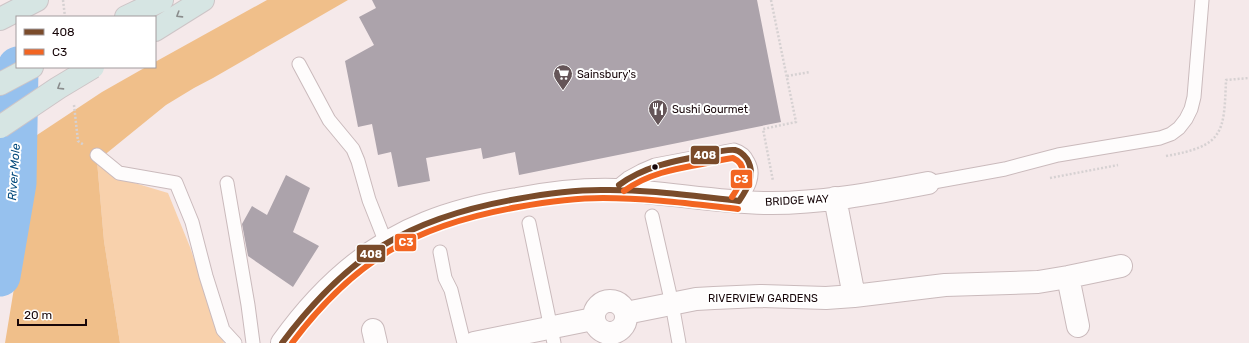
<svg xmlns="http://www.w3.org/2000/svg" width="1249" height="343" font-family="Rubik,sans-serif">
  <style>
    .green { fill: #f8d1ac }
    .forest { fill: #f0bf8a }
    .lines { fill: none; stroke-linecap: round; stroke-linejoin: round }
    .river { stroke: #96c1ee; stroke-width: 41 }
    .building { fill: #aca3ab }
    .lane-casing { stroke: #cababc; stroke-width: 15 }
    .street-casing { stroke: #cababc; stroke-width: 24 }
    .highway-casing { stroke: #cdc5c7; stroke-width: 24 }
    .path { stroke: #d6d1d2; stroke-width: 2.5; stroke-dasharray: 2 2; stroke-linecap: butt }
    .lane { stroke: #fefcfc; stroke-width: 13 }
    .street { stroke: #fefcfc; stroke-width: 22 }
    .highway { stroke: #d6e5e3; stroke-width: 22 }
    .highway-bridge-casing { stroke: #cdc5c7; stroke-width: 24; stroke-linecap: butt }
    .highway-bridge { stroke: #d6e5e3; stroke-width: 22 }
    .bus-1-casing { stroke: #fff; stroke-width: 9 }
    .bus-2-casing { stroke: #fff; stroke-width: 9 }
    .bus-1 { stroke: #7a4b2a; stroke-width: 6 }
    .bus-2 { stroke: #f26522; stroke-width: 6 }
    .oneway { stroke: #8a8c8c }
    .bus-dot { fill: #170609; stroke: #fff; stroke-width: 1.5 }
    .labels { text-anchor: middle; stroke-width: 4; stroke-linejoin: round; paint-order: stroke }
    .poi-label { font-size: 11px; fill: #170609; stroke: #fff; text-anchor: start }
    .street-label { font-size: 11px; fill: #170609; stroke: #fff }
    .water-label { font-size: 12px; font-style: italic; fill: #044a7c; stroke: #fff }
    .line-badge { stroke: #fff; stroke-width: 1.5 }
    .badge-label { font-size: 11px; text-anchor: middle; font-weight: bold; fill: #fff }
  </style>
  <rect width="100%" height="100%" fill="#f5e9ea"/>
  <!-- green -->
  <path class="green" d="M97,161L118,178L168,193L190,247L214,319L224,343H120L104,241Z"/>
  <!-- forest -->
  <path class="forest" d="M267,0H348L213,78L194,88L166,105L97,161L104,241L120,343H5L27,209L34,137L102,92L146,67H155V62Z"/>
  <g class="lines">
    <!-- river -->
    <path class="river" d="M0,276L16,183L18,67"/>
  </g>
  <!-- building -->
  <path class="building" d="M372,0H757L781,122L519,175L515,152L483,159L481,148L426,158L430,181L398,187L391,152L378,155L372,124L358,127L345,61L374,45L359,17L376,8Z
    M286,175L310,188L293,232L319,246L293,287L248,256L242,224L252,206L267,215Z"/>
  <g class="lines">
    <!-- lane casing -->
    <g class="lane-casing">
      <path id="lane" d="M299,64L329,120L353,149L358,161L369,200L386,243
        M97,155L119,173L176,183L192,222L206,276L223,330L235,343
        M227,183L248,305L253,343
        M928,183L1005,169L1058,155L1160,138L1171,134L1179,128L1186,119L1191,109L1194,97L1202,0
        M613,190L628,178L641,171L655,165L734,150C741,152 745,155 748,162C756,176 747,189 739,201
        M652,216L672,304L679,343
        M529,223L554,343
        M440,252L445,278L451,290L464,343"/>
    </g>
    <!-- street casing -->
    <g class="street-casing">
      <path id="street" d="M835,198L854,296
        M1068,277L1078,326
        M594 317a16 16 0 1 1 32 0a16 16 0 1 1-32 0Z
        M626,313L696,299L714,298L760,296L826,298L854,296L945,285L1038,282L1068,277L1121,266
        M373,330L376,343
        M282,343C319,291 366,247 426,223C455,211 486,204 517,199C549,193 582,189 615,190C665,192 715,202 765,203C818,204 876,193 928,183
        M474,343L593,319"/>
    </g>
    <!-- highway casing -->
    <g class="highway-casing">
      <path id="highway" d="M126,17L162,0
        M0,19L37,0
        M155,30L203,0
        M0,84L32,67"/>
    </g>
    <!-- path -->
    <path class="path" d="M63,0L65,17
      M771,0L796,122L763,129L773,181
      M787,76L810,72
      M74,105L78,141L84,145
      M1166,156C1224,146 1224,133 1226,80L1249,78
      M1050,178L1118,165"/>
    <!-- lane -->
    <use href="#lane" class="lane"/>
    <!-- street -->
    <use href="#street" class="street"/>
    <!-- highway -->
    <use href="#highway" class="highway"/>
    <!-- highway-bridge casing -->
    <g class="highway-bridge-casing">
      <path id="highway-bridge" d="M0,127L58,88L93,67"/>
    </g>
    <!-- highway-bridge -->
    <use href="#highway-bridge" class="highway-bridge"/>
    <!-- bus-1 casing -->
    <g class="bus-1-casing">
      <path id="bus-1" d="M619,185C645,166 674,161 705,155C713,153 726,149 735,150C740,151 744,155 747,159C756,174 748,188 739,201
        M282,343C348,255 408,218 517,199C544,194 572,190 601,190C647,189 693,196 739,201"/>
    </g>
    <!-- bus-2 casing -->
    <g class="bus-2-casing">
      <path id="bus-2" d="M624,191C647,174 674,169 702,164C713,162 723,159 733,158C751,166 740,185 732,197
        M292,343C355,259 416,225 518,207C546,202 574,198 603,198C648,198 693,204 738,209"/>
    </g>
    <!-- bus-1 -->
    <use href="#bus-1" class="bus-1"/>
    <!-- bus-2 -->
    <use href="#bus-2" class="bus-2"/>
  </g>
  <!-- one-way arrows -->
  <defs><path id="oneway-chevron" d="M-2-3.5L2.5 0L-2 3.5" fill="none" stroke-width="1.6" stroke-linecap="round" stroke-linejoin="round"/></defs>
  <g class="oneway">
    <use href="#oneway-chevron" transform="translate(179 15) rotate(148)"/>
    <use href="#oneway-chevron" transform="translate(60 87) rotate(148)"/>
  </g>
  <!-- icons -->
  <defs>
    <g id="supermarket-pin" transform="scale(1)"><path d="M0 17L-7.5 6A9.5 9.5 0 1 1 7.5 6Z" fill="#655558" stroke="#fff"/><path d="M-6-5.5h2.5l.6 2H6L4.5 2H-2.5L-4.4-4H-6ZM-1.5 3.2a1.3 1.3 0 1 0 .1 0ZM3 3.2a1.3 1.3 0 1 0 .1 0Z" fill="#fff"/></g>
    <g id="restaurant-pin" transform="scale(1)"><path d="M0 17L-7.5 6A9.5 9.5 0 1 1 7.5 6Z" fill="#655558" stroke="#fff"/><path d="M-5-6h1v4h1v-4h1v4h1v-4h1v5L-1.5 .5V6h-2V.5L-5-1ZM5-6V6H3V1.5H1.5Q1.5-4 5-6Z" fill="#fff"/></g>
  </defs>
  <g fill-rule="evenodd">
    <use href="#supermarket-pin" x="563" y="74"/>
    <use href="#restaurant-pin" x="658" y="109"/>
  </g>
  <!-- markers -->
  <circle class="bus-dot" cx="655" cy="167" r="3.5"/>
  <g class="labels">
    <!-- poi labels -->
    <g class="poi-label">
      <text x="577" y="78">Sainsbury's</text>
      <text x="672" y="113">Sushi Gourmet</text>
    </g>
    <!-- street labels -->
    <g class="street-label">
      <text transform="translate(797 200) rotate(-3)" y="4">BRIDGE WAY</text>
      <text x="763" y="302">RIVERVIEW GARDENS</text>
    </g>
    <!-- water labels -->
    <g class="water-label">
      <text transform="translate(14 172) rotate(-86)" y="4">River Mole</text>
    </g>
  </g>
  <g class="line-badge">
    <rect x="690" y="145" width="30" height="20" rx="4" fill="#7a4b2a"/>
    <rect x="730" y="169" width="23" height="20" rx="4" fill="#f26522"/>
    <rect x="394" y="233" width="23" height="19" rx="4" fill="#f26522"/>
    <rect x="356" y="244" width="30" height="19" rx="4" fill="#7a4b2a"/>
  </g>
  <g class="badge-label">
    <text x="705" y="159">408</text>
    <text x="741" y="183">C3</text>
    <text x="406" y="246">C3</text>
    <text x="371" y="258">408</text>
  </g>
  <!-- legend -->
  <rect x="16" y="16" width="140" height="52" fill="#ffffff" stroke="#a29b9d"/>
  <rect x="24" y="29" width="20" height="6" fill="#7a4b2a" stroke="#a29b9d"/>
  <text x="52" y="36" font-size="12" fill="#170609">408</text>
  <rect x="24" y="49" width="20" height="6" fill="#f26522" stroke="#a29b9d"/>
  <text x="52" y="56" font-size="12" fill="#170609">C3</text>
  <!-- scale -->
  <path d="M18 319v6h68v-6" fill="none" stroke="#170609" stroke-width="2"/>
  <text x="24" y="319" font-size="12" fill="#170609" stroke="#ffffff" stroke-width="3" paint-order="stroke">20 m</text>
</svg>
